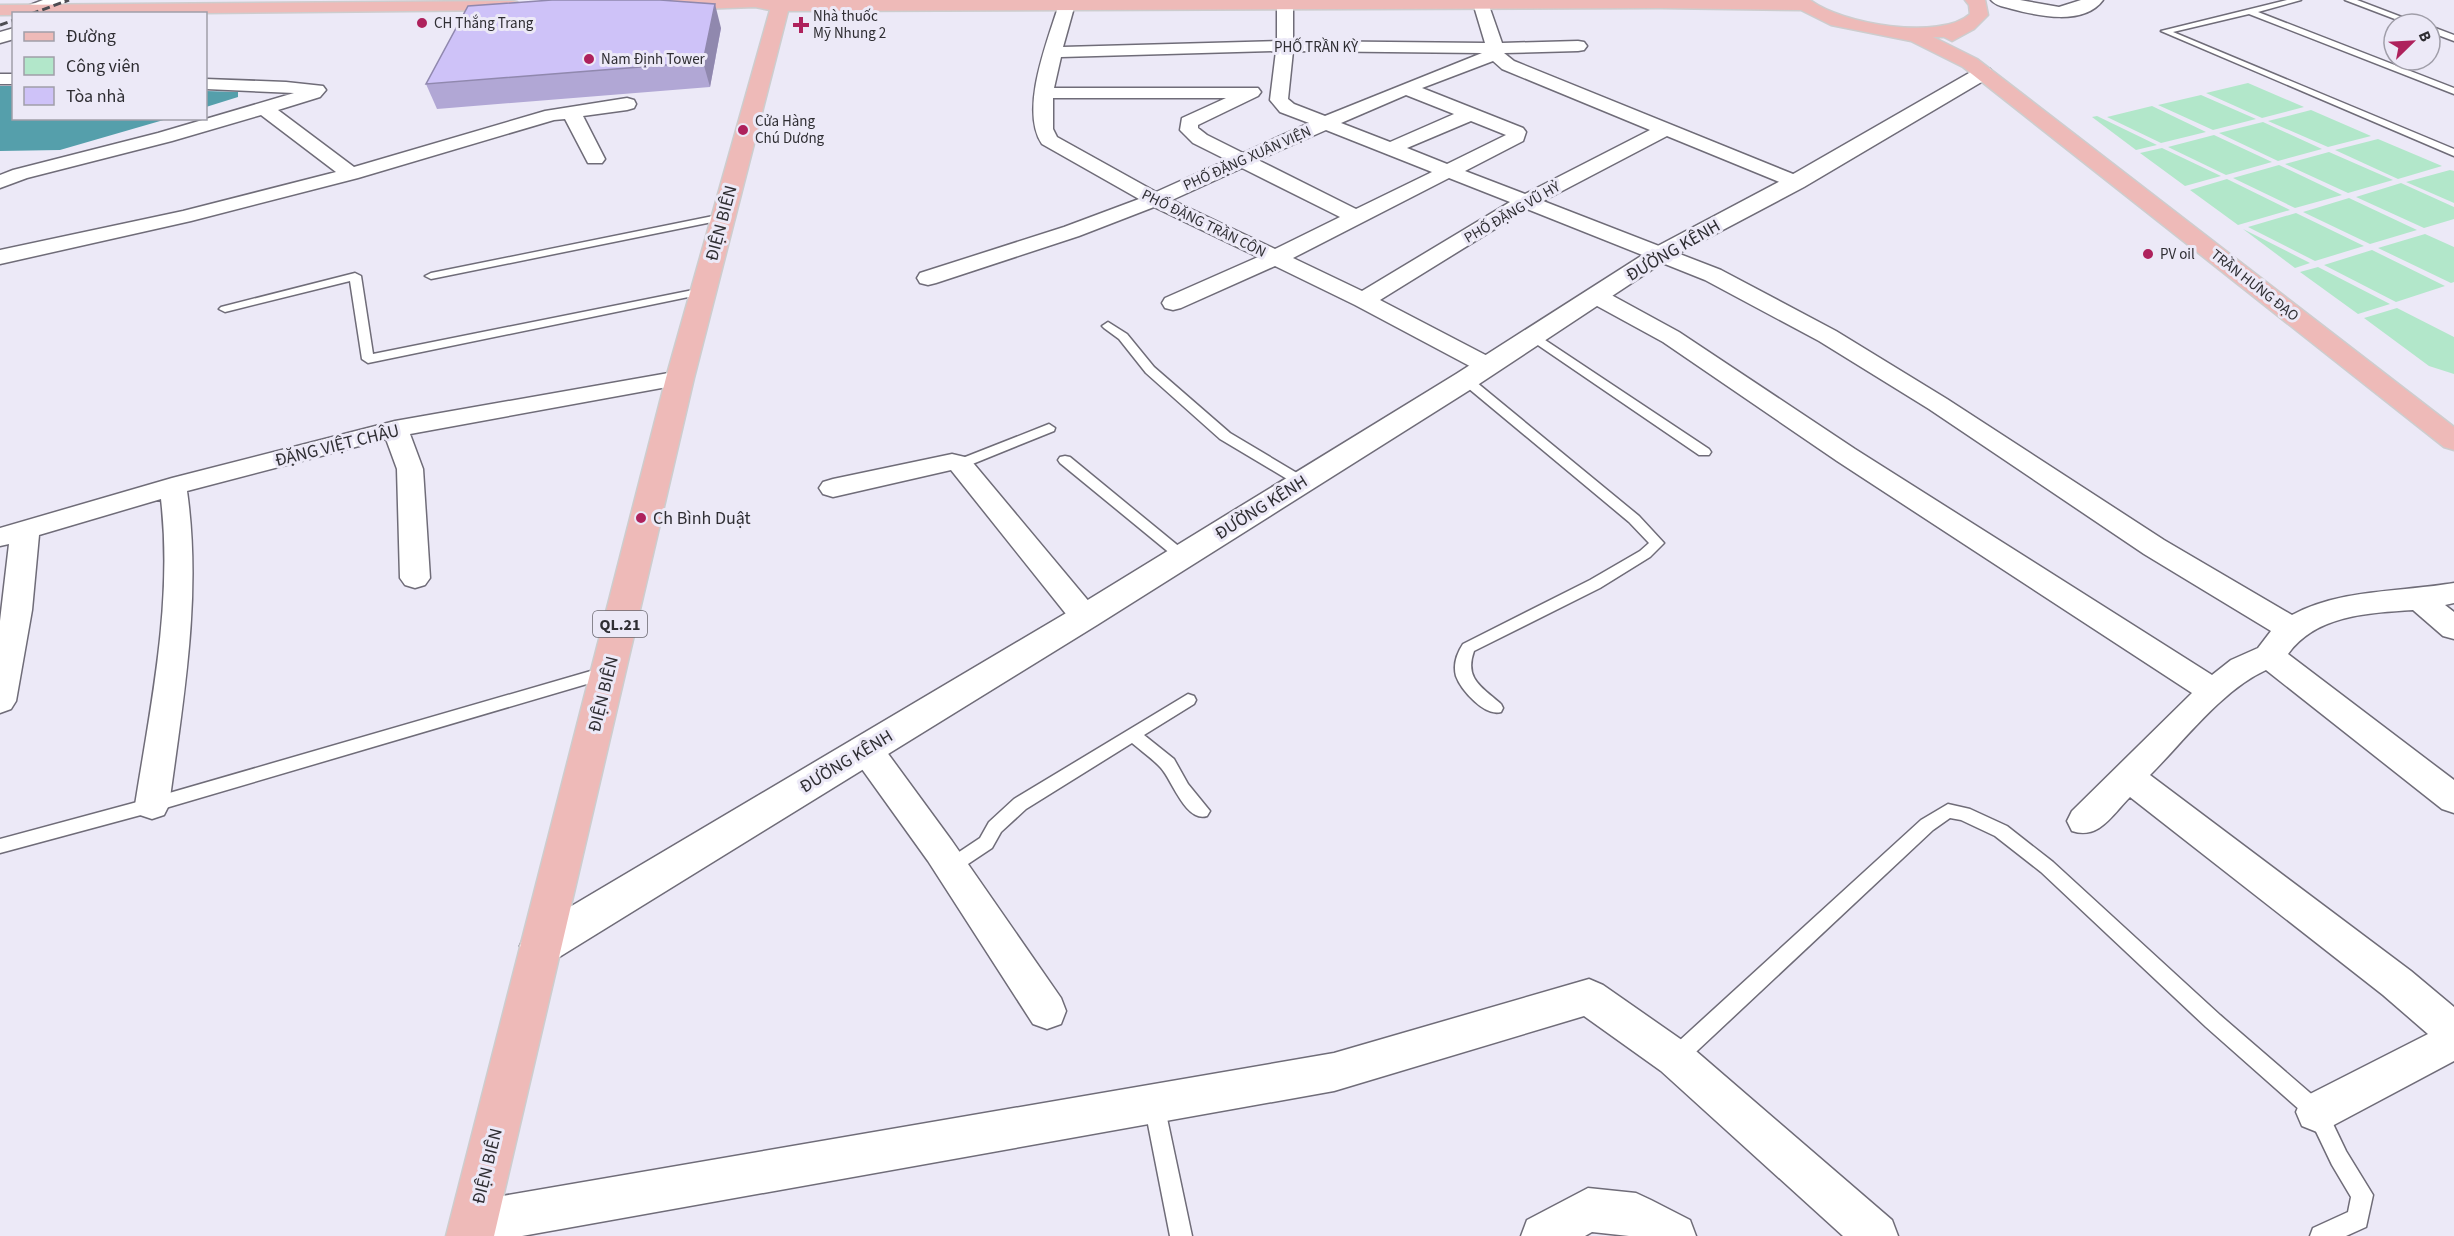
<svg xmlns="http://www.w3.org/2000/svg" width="2454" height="1236" font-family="'Source Sans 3',sans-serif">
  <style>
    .green { fill: #b2e7ca }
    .water { fill: #559fab }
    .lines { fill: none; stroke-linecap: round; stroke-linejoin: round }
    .service-casing { stroke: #6f6c78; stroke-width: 3 }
    .minor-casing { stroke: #6f6c78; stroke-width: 3 }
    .tertiary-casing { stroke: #6f6c78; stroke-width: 3 }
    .primary-casing { stroke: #cdcdce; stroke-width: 3 }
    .service { fill: #fff; fill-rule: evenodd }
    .minor { fill: #fff; fill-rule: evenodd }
    .tertiary { fill: #fff; fill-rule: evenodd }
    .primary { fill: #eebab8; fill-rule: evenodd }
    .rail { stroke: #4d4c52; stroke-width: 3; stroke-dasharray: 8 4; stroke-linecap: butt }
    .wall { fill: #b1a7d5 }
    .shaded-wall { fill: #9088ae }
    .building { fill: #cec2f8; stroke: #9088ae; stroke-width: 1.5 }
    .poi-dot { fill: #ae215c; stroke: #ece9f7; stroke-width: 2 }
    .labels { text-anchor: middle; stroke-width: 6; stroke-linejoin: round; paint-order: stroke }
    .far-poi-label { font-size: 15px; fill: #2f2e33; stroke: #ece9f7; text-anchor: start }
    .far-street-label { font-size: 15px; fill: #2f2e33; stroke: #ece9f7 }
    .shield { fill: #ece9f7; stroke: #68666e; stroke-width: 1.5 }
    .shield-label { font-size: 16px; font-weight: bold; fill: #2f2e33 }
    .street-label { font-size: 18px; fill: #2f2e33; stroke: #ece9f7 }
    .poi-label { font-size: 18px; fill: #2f2e33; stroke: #ece9f7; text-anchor: start }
  </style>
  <rect width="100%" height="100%" fill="#ece9f7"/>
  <!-- green -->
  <path class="green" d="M2248,83L2304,107L2262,118L2206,93Z
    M2201,95L2256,119L2213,130L2158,105Z
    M2152,106L2206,132L2161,143L2107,117Z
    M2311,110L2371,136L2328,147L2268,121Z
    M2097,116L2157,145L2136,150L2092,117Z
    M2263,122L2322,149L2278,161L2219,133Z
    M2214,135L2272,162L2226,175L2168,147Z
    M2378,139L2442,166L2398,179L2335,150Z
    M2162,148L2221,176L2185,186L2140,153Z
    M2329,152L2393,180L2348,193L2285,164Z
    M2279,165L2342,195L2295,208L2233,178Z
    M2450,170L2454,171V203L2406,182Z
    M2227,179L2290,210L2238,225L2190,190Z
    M2401,183L2454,207V219L2424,228L2356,197Z
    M2349,198L2417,230L2370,244L2303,212Z
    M2296,213L2364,246L2315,261L2248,227Z
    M2243,229L2310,263L2295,268Z
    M2425,234L2454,247V282L2451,283L2378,248Z
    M2372,250L2445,286L2396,302L2324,265Z
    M2318,267L2390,304L2358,314L2300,272Z
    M2397,308L2454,337V374L2429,366L2364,318Z"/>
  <!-- water -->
  <path class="water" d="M0,86H13L14,118L167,119L60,150L0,151Z
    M206,91L238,92V97L206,107Z"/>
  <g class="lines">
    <!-- service casing -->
    <g class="service-casing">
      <path id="service" d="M2287,0H2301L2258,12L2454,88V94L2249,14L2173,32L2454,149V156L2161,31Z
        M2345,0H2357L2420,24H2408Z
        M2430,26L2454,35V41L2430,32Z
        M723,214L727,215V219L431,279L425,276L431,273Z
        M355,273L361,276L373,354L703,288L709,291L703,294L368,363L362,359L350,281L225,312L219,309L221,307Z
        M1108,322L1127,334L1154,367L1230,433L1307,479L1309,482L1307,485H1297L1220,439L1146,373L1119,339L1104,328L1102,326Z
        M1533,332L1709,449L1711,452L1709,455H1699L1529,339L1527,336Z
        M1466,376L1470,377L1639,516L1664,543L1650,557L1600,588L1474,651C1464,679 1482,687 1501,704L1503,708L1501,712C1485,717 1461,690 1456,676C1453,665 1457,653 1463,644L1590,580L1640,551L1649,543L1629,522L1462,383L1460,380L1462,377Z
        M1049,424L1055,428L1054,431L965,467L960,468L953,464L955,461Z
        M1065,456L1070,457L1187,553L1189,556L1187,559H1177L1060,463L1058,460L1060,457Z
        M608,666L614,668L616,672L614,676L152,812L0,853V839L152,798Z
        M1188,694L1194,696L1196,700L1194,704L1144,735L1174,759L1188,784L1210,811L1207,816C1186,823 1172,780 1161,768C1153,759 1141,751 1132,743L1026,809L1001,832L992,848L956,872L950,874L944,872L941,867L944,862L980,838L989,822L1014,799Z
        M1948,804L1970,809L2007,826L2053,862L2220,1015L2324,1105L2346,1151L2373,1195L2366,1227L2346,1236H2310L2313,1228L2348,1212L2351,1197L2332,1165L2310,1119L2206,1027L2041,872L1995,836L1961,820L1950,818L1933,830L1682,1065L1675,1067L1668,1065L1665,1058L1668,1051L1921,820Z
        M1154,1094L1161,1097L1164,1104L1192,1236H1170L1144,1104L1147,1097Z"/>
    </g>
    <!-- minor casing -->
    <g class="minor-casing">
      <path id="minor" d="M43,0H66L64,3L37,13H25L23,10L25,7Z
        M1064,0L1073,1L1075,4L1063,47L1277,41V3L1279,0H1291L1293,3V41L1485,43L1473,3L1475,0H1487L1502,43L1578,41L1584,42L1587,46L1584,50L1578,51L1504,53L1514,61L1803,178L1806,182L1803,186H1789L1667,136L1543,201L1721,270L1836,331L1947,399L2164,540L2292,615C2340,589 2401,592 2454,583V603L2445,605L2454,612V639L2443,636L2413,610C2368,613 2316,615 2288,654L2454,780V813L2442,809L2266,670C2222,690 2184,741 2150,775L2411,971L2454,1007V1061L2332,1126L2317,1132L2302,1126L2296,1112L2302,1098L2428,1034L2383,995L2130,797C2112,815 2099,840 2072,831L2067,821L2072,811L2192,693L1837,461L1663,342L1588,301L1585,296L1588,291L1596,289L1604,291L1679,332L1855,449L2212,675L2231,660L2258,648L2271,631L2144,554L1929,409L1819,341L1705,280L1527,209L1380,300L1497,361L1500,366L1497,371L1488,373L1479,371L1355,305L1275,266L1181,308L1173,310L1165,308L1162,303L1165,298L1258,257L1154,207L1079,236L936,283L928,285L920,283L917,278L920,273L1064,227L1139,199L1042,144C1019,110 1048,40 1059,4ZM1276,51L1270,100L1280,112L1309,123L1243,153L1207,135L1198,128V125L1258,96L1261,92L1258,88H1054L1061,57ZM1293,51L1482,53L1325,116L1294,104L1288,99ZM1493,61L1502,69L1650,130L1525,194L1465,171L1523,141L1526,132L1523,128L1422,88ZM1406,95L1454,114L1390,142L1341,123ZM1053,98H1226L1182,118L1180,130L1193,143L1227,160L1156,192L1057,137L1053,129ZM1471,121L1506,135L1447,164L1407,148ZM1326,130L1432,172L1356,209L1258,160ZM1242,168L1340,217L1275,249L1172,200ZM1449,178L1510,202L1362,291L1293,258Z
        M14,28V39L0,43V32Z
        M0,74H14V84H0Z
        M206,79L286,82L323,86L326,90L320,97L278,110L354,167L545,111L627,98L634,100L636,104L634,108L627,110L583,116L605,159L602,163H588L565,119L554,120L358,178L191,221L0,264V250L183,211L336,172L261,115L172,141L27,178L0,188V175L13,170L158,133L294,93L206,89Z
        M680,371L689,373L692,378L689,383L410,434L423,469L430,578L425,585L415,588L405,585L400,578L397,469L386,439L187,491C202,597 183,700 169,805L164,815L152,819L140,815L135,805C151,704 173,602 161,499L39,535L32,610L16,701L11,709L0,713V621L9,544L0,546V528L172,478L395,421Z
        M952,454L969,458L1096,610L1100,617L1096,624L1085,628L1074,624L951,470L833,497L823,494L819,488L823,482L833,479Z
        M866,736L878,740L952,841L1061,998L1066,1011L1061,1024L1047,1029L1033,1024L928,861L854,758L850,749L854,740Z
        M1589,979L1603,985L1689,1045L1892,1220L1898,1236H1843L1661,1071L1584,1016L1334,1091L522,1236H457L451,1223L458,1208L473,1201L1334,1053Z
        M1588,1188L1636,1193L1651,1200L1690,1220L1696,1236H1629L1592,1232L1585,1236H1521L1527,1220Z"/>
    </g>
    <!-- tertiary casing -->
    <g class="tertiary-casing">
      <path id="tertiary" d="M1991,0H2020L2059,7L2081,0H2103C2084,26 2038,16 2012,9C2005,7 1996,6 1991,0Z
        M1983,67L1990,69L1993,73L1990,77L1804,187L1668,259L1476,386L1097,625L556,959L541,964L526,959L520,946L526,933L1073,609L1456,374L1652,249L1788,177L1976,69Z"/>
    </g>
    <!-- primary casing -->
    <g class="primary-casing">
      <path id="primary" d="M670,0H1810C1841,24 1940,41 1970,14L1969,5L1965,0H1985L1988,15L1974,29L1952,41L1944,37H1933L1977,59L2454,427V450L2444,447L1963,67L1911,41L1831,25L1801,10L1661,8L788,11L694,378L494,1236H446L666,378L770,10L755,7L671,10L665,9L662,5Z
        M511,1L517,2L520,6L517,10L0,15V5Z"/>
    </g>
    <!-- service -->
    <use href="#service" class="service"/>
    <!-- minor -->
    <use href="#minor" class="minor"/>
    <!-- tertiary -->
    <use href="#tertiary" class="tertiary"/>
    <!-- primary -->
    <use href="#primary" class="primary"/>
    <!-- rail -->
    <path class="rail" d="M31,14L69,0
      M0,25L14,20"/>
  </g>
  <!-- wall -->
  <path class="wall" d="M721,28L710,87L437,109L426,84Z"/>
  <!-- shaded-wall -->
  <path class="shaded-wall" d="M715,4L721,28L710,87L703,62Z"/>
  <!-- building -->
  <path class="building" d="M552,0H660L715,4L703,62L426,84L468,6Z"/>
  <!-- markers -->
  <g class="poi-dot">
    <circle cx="422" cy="23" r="6"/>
    <path d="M798 16h6v6h6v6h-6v6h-6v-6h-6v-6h6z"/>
    <circle cx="589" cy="59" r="6"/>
    <circle cx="743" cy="130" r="6"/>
    <circle cx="2148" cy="254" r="6"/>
    <circle cx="641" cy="518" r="6"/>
  </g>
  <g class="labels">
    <!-- far-poi labels -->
    <g class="far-poi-label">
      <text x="813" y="21">Nhà thuốc<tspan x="813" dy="17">Mỹ Nhung 2</tspan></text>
      <text x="434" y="28">CH Thắng Trang</text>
      <text x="601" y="64">Nam Định Tower</text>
      <text x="755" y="126">Cửa Hàng<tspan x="755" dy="17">Chú Dương</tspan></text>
      <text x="2160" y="259">PV oil</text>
    </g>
    <!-- far-street labels -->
    <g class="far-street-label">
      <text x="1316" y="52">PHỐ TRẦN KỲ</text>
      <text transform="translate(1247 158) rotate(-24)" y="5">PHỐ ĐẶNG XUÂN VIỆN</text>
      <text transform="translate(1512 212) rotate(-30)" y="5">PHỐ ĐẶNG VŨ HỶ</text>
      <text transform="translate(1204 223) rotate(26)" y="5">PHỐ ĐẶNG TRẦN CÔN</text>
      <text transform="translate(2255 285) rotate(38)" y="5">TRẦN HƯNG ĐẠO</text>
    </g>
    <!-- shield labels -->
    <rect class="shield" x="593" y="611" width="54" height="26" rx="4.5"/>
    <g class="shield-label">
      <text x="620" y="630">QL.21</text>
    </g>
    <!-- street labels -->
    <g class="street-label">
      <text transform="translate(721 223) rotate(-75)" y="6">ĐIỆN BIÊN</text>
      <text transform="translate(1673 250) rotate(-30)" y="6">ĐƯỜNG KÊNH</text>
      <text transform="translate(337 445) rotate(-14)" y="6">ĐẶNG VIỆT CHÂU</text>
      <text transform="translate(1261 507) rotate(-32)" y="6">ĐƯỜNG KÊNH</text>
      <text transform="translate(603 694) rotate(-76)" y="6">ĐIỆN BIÊN</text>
      <text transform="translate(846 761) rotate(-31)" y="6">ĐƯỜNG KÊNH</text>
      <text transform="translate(487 1166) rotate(-76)" y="6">ĐIỆN BIÊN</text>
    </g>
    <!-- poi labels -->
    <g class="poi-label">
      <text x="653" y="524">Ch Bình Duật</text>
    </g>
  </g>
  <!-- legend -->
  <rect x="12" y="12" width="195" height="108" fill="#ece9f7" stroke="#a09ea9" stroke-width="1.5"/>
  <rect x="24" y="32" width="30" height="9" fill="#eebab8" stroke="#a09ea9" stroke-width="1.5"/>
  <text x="66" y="42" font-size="18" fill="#2f2e33">Đường</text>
  <rect x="24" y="57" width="30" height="18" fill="#b2e7ca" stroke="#a09ea9" stroke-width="1.5"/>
  <text x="66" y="72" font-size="18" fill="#2f2e33">Công viên</text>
  <rect x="24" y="87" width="30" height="18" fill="#cec2f8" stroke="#a09ea9" stroke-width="1.5"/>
  <text x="66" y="102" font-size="18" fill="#2f2e33">Tòa nhà</text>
  <!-- north arrow -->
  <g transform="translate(2412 42) rotate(66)"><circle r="28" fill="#ece9f7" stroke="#a09ea9" stroke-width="1.5"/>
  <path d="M0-4.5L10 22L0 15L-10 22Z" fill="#ae215c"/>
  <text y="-9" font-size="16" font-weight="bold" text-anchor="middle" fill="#2f2e33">B</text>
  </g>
</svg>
